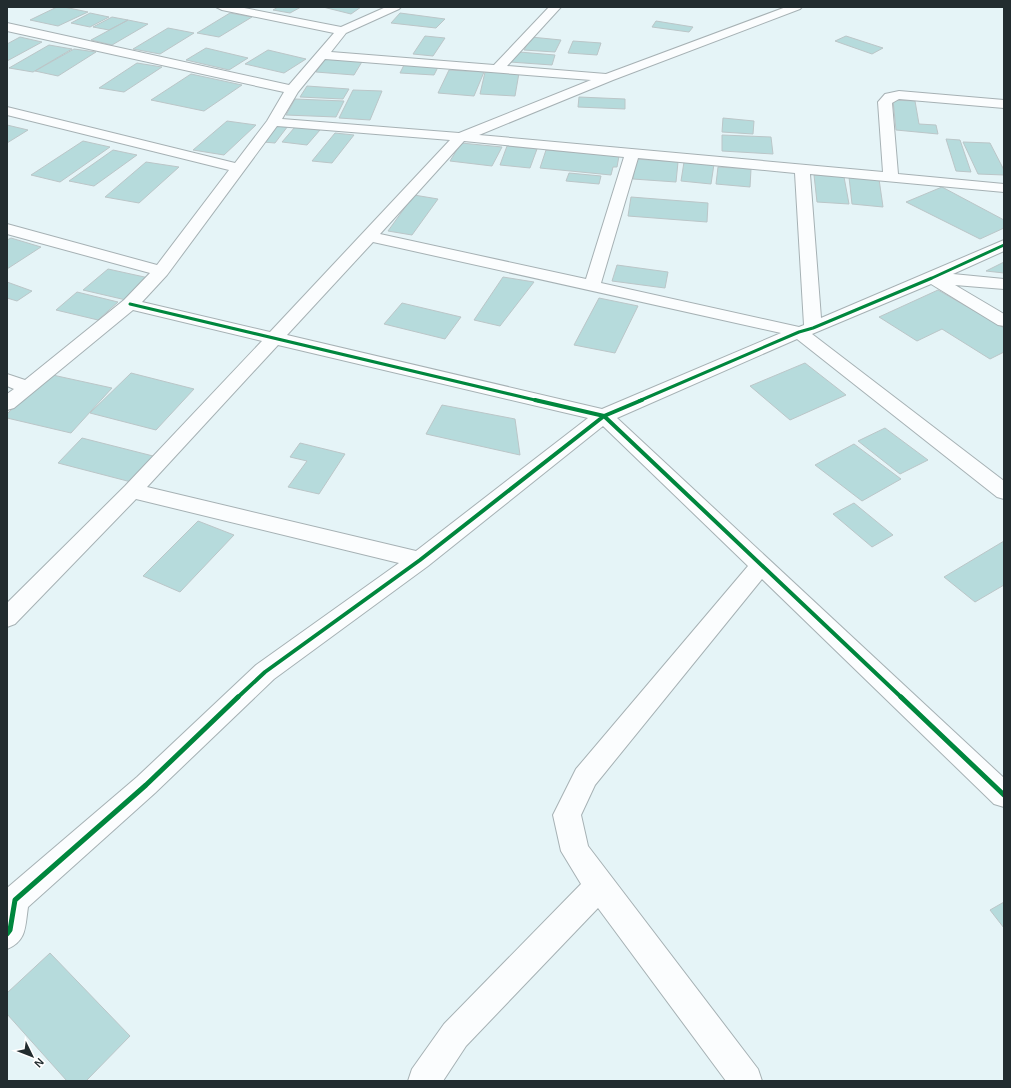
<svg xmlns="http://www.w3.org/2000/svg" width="1011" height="1088" font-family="Helvetica,sans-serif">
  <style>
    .building { fill: #b6dbdc; stroke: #bbc6c8 }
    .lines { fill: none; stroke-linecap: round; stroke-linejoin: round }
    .minor-casing { stroke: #a6b1b4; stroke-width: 2 }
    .minor { fill: #fbfdfe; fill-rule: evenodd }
    .cycleway-far2-casing { stroke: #fff; stroke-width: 5 }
    .cycleway-far1-casing { stroke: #fff; stroke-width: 6 }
    .cycleway-casing { stroke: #fff; stroke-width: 8 }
    .cycleway-far2 { stroke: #00873e; stroke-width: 3 }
    .cycleway-far1 { stroke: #00873e; stroke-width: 4 }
    .cycleway { stroke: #00873e; stroke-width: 5 }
  </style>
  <rect width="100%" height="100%" fill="#e5f4f7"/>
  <!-- building -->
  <path class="building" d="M57,7H64L88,12L58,26L30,20Z
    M278,7H301L290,13L273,10Z
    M323,7H361L351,14Z
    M90,13L109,17L90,27L71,23Z
    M230,13L252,17L219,37L197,33Z
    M400,13L445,19L436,28L391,23Z
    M112,17L128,20L109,30L93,27Z
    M128,20L148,24L112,45L91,40Z
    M656,21L693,27L689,32L652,27Z
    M168,28L194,33L160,54L133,49Z
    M425,36L445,38L433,56L413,54Z
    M846,36L883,48L872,54L835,41Z
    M20,37L42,42L7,61V44Z
    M531,37L561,40L555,52L524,50Z
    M573,41L601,43L597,55L568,53Z
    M49,45L72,49L33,72L9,68Z
    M206,48L248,58L229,70L186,60Z
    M74,49L96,52L58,76L35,71Z
    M268,50L306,59L284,73L245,64Z
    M519,52L555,55L552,65L510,62Z
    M325,58L363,60L354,75L316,72Z
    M137,63L162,67L124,92L99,88Z
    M404,65L438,67L434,75L400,73Z
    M449,70L484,72L474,96L438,93Z
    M485,72L519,73L515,96L480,94Z
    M191,74L242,85L204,111L151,100Z
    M307,86L349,89L343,99L300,97Z
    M353,90L382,91L370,120L339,118Z
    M579,97L625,99V109L578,107Z
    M295,99L344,101L336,117L286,115Z
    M893,100L915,101L919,124L936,125L938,134L896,130Z
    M723,118L754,121L753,134L722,132Z
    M227,121L256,125L224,155L193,150Z
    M7,125L28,130L7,143Z
    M276,125L288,126L275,143L263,142Z
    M295,127L320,130L307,145L282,142Z
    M335,133L354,135L332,163L312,161Z
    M722,135L771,137L773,154L722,151Z
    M946,139L960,140L971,172L956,171Z
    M83,141L110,147L60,182L31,175Z
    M963,142L990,143L1004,170V175L978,174Z
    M461,143L502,147L492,166L450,161Z
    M507,146L537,149L530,168L500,165Z
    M113,150L137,155L94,186L69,181Z
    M546,150L619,156L617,167H613L611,175L540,168Z
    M636,159L678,162L676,182L633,179Z
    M146,162L179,167L139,203L105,197Z
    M684,162L714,164L711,184L681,181Z
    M718,167L751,169L750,187L716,184Z
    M569,173L601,176L599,184L566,181Z
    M814,175L844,177L849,204L817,202Z
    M849,177L879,179L883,207L852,204Z
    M942,187L1004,220V228L980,239L906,202Z
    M414,195L438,199L412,235L388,231Z
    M631,197L708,203L707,222L628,216Z
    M11,238L41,247L7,269V240Z
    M1004,262V273L986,271Z
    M617,265L668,272L665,288L612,281Z
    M108,269L149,278L126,300L83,290Z
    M503,277L534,282L500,326L474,320Z
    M7,282L32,291L17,301L7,298Z
    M938,290L1004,328V352L990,359L942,329L917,341L879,317Z
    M77,292L118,302L98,320L56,310Z
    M599,298L638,306L615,353L574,345Z
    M402,303L461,317L445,339L384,324Z
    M805,363L846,395L790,420L750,386Z
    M131,373L194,389L156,430L90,413Z
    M48,374L112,388L71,433L7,418V414Z
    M442,405L515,419L520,455L426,434Z
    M885,428L928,460L900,474L858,441Z
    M82,438L157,457L135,483L58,463Z
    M300,443L345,454L319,494L288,487L307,461L290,457Z
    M854,444L901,479L862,501L815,465Z
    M854,503L893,535L872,547L833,514Z
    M198,521L234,535L180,592L143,576Z
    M1004,541V585L975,602L944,577Z
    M1004,902V928L990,910Z
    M50,953L130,1036L86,1081H67L7,1014V993Z"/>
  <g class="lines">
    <!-- minor casing -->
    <g class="minor-casing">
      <path id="minor" d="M216,7H239L341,27L386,7H401L399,9L346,33L331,52L494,65L549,7H561L507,66L606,74L786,7H802L800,9L613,80L479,135L883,172L878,102L885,94L899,91L1004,100V108L899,99L892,103L898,174L1004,184V192L810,174L821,318L1004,240V251L953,274L1004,279V289L955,285L1004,314V326L998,325L931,284L812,334L1004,481V499L997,497L797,339L617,418L1004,778V807L994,804L762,579L595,785L581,815L588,846L758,1069L762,1081H726L598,908L466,1046L443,1081H408L412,1069L444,1024L581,884L561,851L553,815L576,769L748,566L603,426L428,566L274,679L155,793L28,907C25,926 27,941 7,949V888L137,777L256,665L399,563L136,499L15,624L7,627V603L125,486L262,341L133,310L14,408L7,410V394L14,389L7,386V374L25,380L124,300L150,273L7,234V224L157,265L229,170L7,115V107L235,163L267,121L284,92L7,31V23L289,85L334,33L222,10ZM325,59L591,80L459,133L282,119L298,92ZM277,126L450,140L270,332L142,302L167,275ZM464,141L624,157L586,279L380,234ZM638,158L795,173L804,325L799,327L601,283ZM373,242L781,333L602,409L287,335ZM278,345L588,418L416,551L147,487Z"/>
    </g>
    <!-- minor -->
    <use href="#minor" class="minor"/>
    <!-- cycleway-far2 casing -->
    <g class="cycleway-far2-casing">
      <path id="cycleway-far2" d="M130,304L539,401
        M639,401L799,332L813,328L932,278L1004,245"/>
    </g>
    <!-- cycleway-far1 casing -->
    <g class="cycleway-far1-casing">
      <path id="cycleway-far1" d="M535,400L604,416L902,698
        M237,698L265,672L420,560L604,416L642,400"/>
    </g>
    <!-- cycleway casing -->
    <g class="cycleway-casing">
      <path id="cycleway" d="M901,697L1004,795
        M7,934L10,930L15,900L146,785L238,697"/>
    </g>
    <!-- cycleway-far2 -->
    <use href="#cycleway-far2" class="cycleway-far2"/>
    <!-- cycleway-far1 -->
    <use href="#cycleway-far1" class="cycleway-far1"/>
    <!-- cycleway -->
    <use href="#cycleway" class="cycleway"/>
  </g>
  <!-- border -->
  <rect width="1011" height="1088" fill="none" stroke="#222c2f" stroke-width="16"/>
  <!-- north arrow -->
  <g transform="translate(32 1056) rotate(133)" stroke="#ffffff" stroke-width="3" paint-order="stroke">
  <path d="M0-3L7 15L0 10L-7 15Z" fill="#222c2f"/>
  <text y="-6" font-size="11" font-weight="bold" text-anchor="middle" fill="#222c2f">N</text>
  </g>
</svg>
